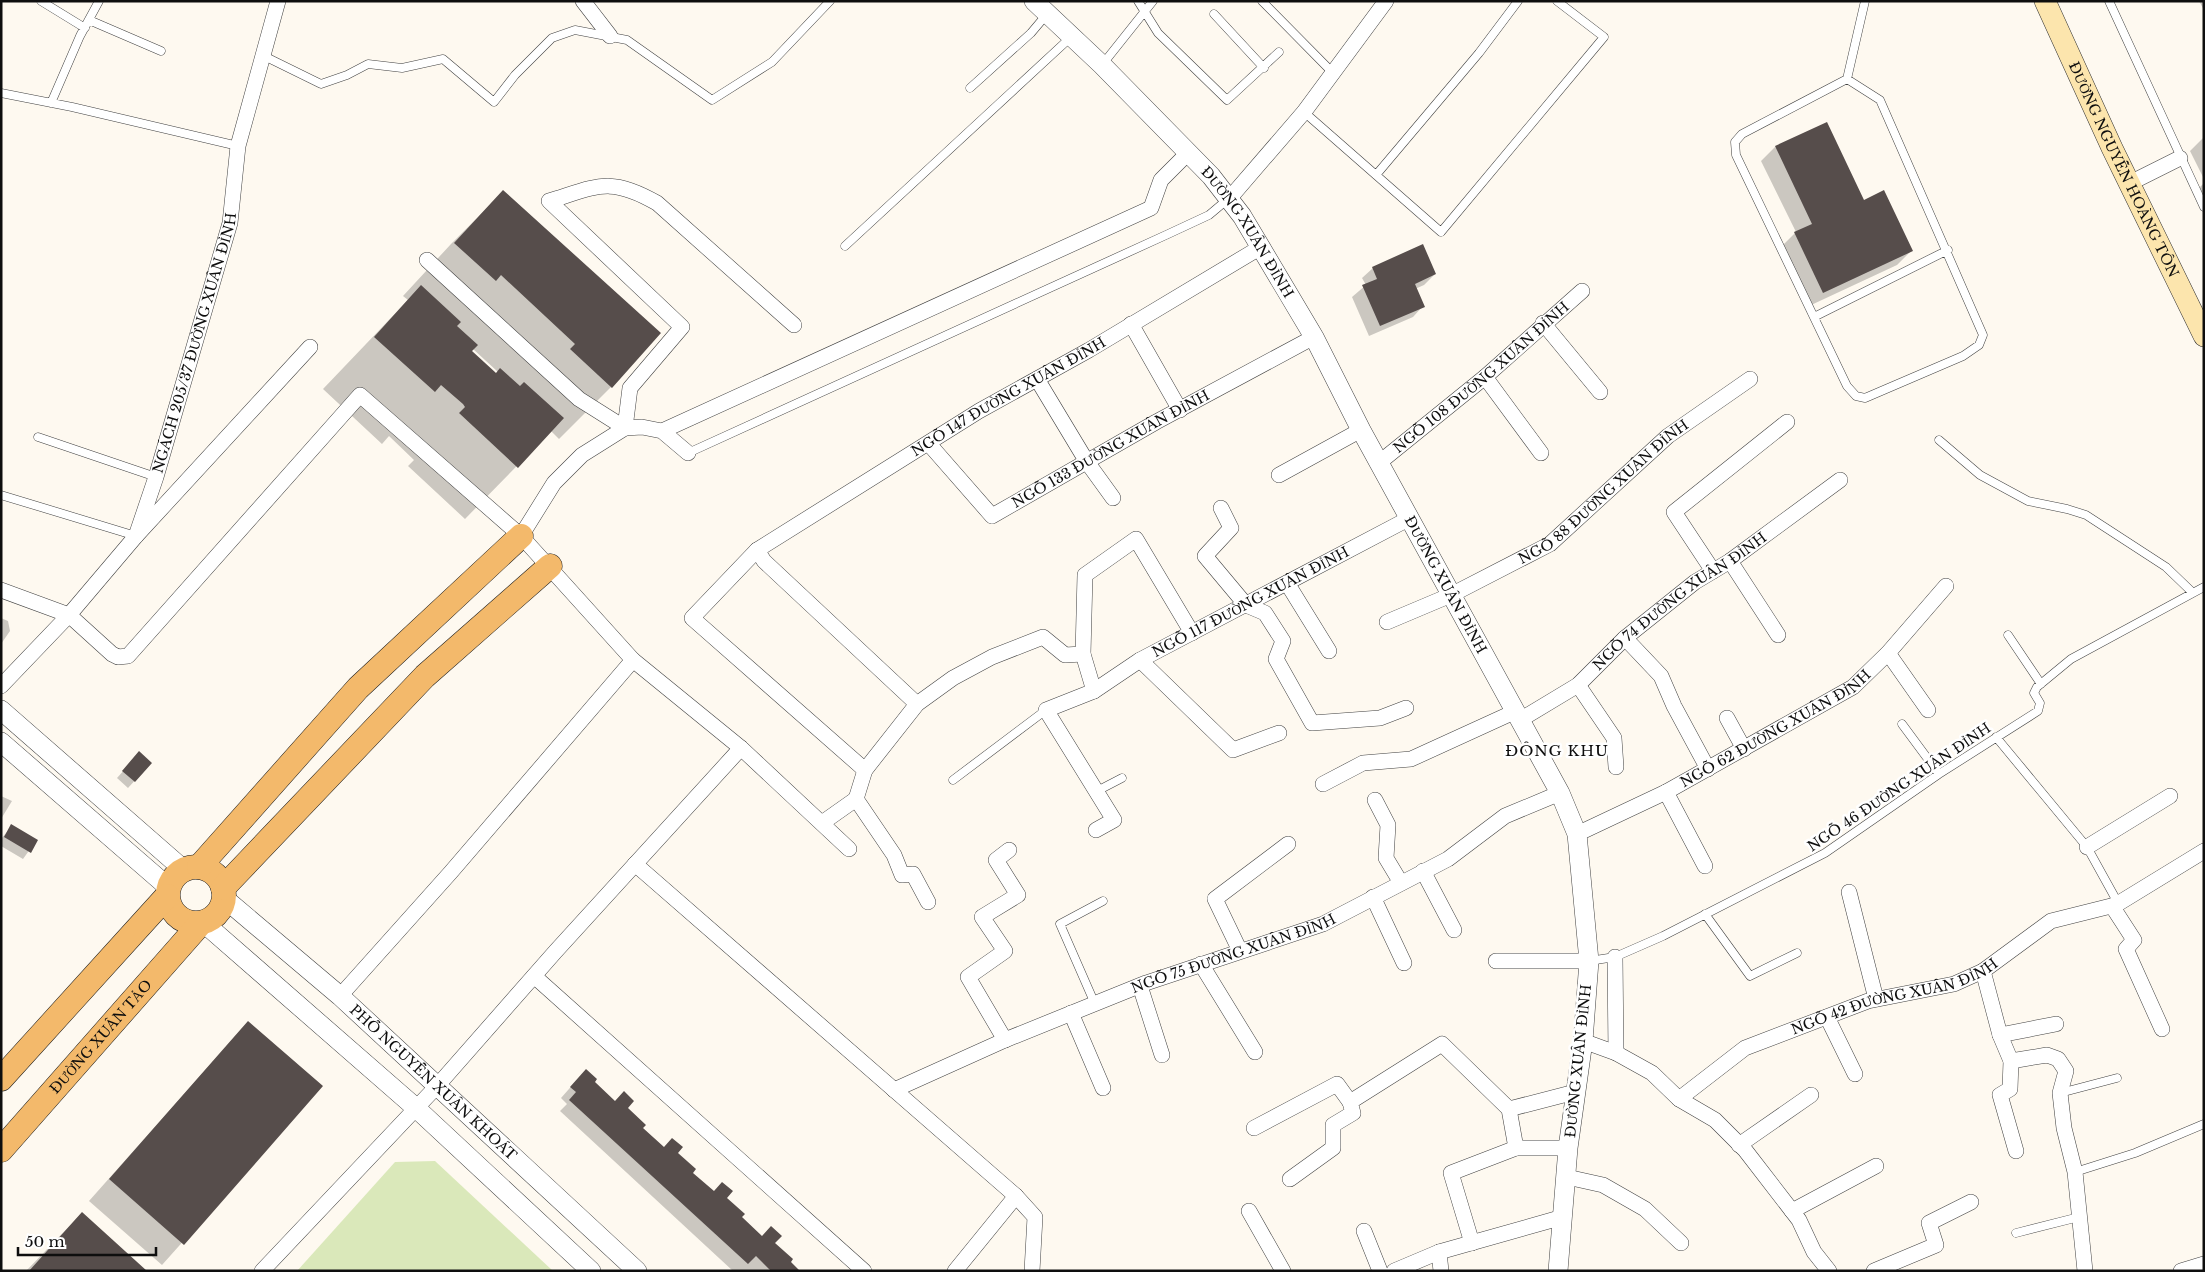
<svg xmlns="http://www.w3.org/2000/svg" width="2205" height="1272" font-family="'Libre Baskerville',serif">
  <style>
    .green { fill: #dae8ba }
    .shadow { fill: #0003; fill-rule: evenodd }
    .building { fill: #564d4b }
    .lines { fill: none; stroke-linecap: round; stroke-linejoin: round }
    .service-casing { stroke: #414141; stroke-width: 9 }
    .minor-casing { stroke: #414141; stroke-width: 16 }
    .tertiary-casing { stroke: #414141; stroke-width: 20 }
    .secondary-casing { stroke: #303030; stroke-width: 22 }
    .primary-casing { stroke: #1f1f1f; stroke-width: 25 }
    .service { stroke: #fff; stroke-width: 8 }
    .minor { stroke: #fff; stroke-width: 15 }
    .tertiary { stroke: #fff; stroke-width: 19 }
    .secondary { stroke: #fce5ad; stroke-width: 21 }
    .primary { stroke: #f3b96b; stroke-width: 24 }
    .labels { text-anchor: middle; stroke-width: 5; stroke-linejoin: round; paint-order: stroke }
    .street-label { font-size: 14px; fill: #0e0e0e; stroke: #fff }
    .neighbourhood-label { font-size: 15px; letter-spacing: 1px; fill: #0e0e0e; stroke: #fff }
  </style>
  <rect width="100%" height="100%" fill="#fef9f0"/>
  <!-- green -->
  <path class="green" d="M435,1161L553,1271H297L395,1162Z"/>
  <!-- shadow -->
  <path class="shadow" d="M2199,1H2204V10Z
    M2204,137V179L2190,151Z
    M1775,147L1864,201L1911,251L1897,265L1809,306L1781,247L1796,232L1761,161Z
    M2204,183V211L2195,192Z
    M503,192L611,387L559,439L551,431L465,519L408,466L414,460L389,436L382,444L323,389L408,300L403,296L451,244ZM473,349L498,372L496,375L470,351Z
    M1373,268L1435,274L1424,285L1415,289L1423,306L1413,317L1369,336L1352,297L1366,285L1362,278Z
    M1,618L8,621L10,631L1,644Z
    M133,760L151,763L128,788L117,778Z
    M1,796L12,801L1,819Z
    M12,826L36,841L23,859L1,846V839Z
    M248,1022L322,1086L162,1265L89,1201Z
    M576,1081L593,1082L615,1102L626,1109L642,1129L663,1148L676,1153L692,1173L713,1192L725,1198L740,1217L762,1237L774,1243L798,1271H733L560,1111L567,1104L561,1098Z
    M82,1213L145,1271H26Z"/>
  <!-- building -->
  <path class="building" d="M1827,122L1864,200L1884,190L1913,251L1823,293L1794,232L1812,224L1775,146Z
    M503,190L661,333L612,388L570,349L575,344L501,275L496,281L454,243Z
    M1423,244L1436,274L1415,284L1425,307L1380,326L1362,285L1377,279L1372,267Z
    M421,285L461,322L457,326L478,345L472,351L496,373L500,368L520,386L524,382L564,418L518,468L459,413L465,407L463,404L441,385L435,392L374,337Z
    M139,751L152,763L135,782L122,771Z
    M11,824L38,840L31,853L4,837Z
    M248,1021L323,1086L184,1245L109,1179Z
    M586,1069L597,1079L595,1082L615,1101L624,1091L634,1101L628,1108L646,1125L643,1128L664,1147L672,1138L683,1147L678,1153L696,1169L693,1173L714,1191L722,1182L733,1191L727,1198L745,1214L742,1217L762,1236L771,1226L782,1236L775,1243L793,1259L791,1262L800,1271H771L756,1256L748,1264L569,1100L576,1092L570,1087Z
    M82,1212L147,1271H29Z"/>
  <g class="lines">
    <!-- service casing -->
    <g class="service-casing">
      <path id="service" d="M41,1L85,28
        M1138,1L1158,33L1227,100L1279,52
        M1262,1L1333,73
        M2109,1L2204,207
        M1214,14L1264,68
        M89,20L161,51
        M264,56L321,84L347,75L368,64L402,68L443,59L494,102L515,75L552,38L575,30L627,40L712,100L772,62L830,1
        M1102,65L1153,1
        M1847,79L1880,100L1983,335L1979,345L1963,356L1865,398L1856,396L1847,386L1736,155L1735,142L1742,134L1847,79L1865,1
        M970,88L1031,33L1047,14
        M1,93L72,107L238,146
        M51,103L80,36L99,1
        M1304,112L1441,232L1604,37L1557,1
        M1376,175L1479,53L1518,1
        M845,246L1071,37
        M1814,317L1948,250
        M38,437L156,477
        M1939,440L1980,475L2028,501L2067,509L2086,515L2166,567L2192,592
        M688,453L1166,235L1209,215L1228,199
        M1,495L136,536
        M2008,635L2041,684
        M1902,724L1939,774
        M1996,737L2087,847L2118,903
        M953,780L1046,710
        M1097,791L1122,778
        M1705,914L1750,976L1797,953
        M1589,961L1615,957L1663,936L1825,853L1939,774L2038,711L2040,703L2034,693L2037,687L2071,659L2204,587
        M1095,1004L1060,924L1103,901
        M2060,1093L2117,1078
        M2075,1172L2135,1153L2204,1124
        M2016,1233L2079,1217"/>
    </g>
    <!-- minor casing -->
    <g class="minor-casing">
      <g id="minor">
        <path d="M583,1L610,36"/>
        <path d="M2130,183L2180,158"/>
        <path d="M1229,199L1304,112L1386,1"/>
        <path d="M427,260L579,399L625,428L642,427L662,431L688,453"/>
        <path d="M1543,323L1600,392"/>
        <path d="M1131,324L1180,410"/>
        <path d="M1485,377L1541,453"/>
        <path d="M1037,379L1087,462L1113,498"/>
        <path d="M662,431L1151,208L1161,180L1188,153"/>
        <path id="s1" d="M929,444L992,516L1156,422L1314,337"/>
        <path id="s2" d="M1380,462L1485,377L1582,291"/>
        <path d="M1279,475L1361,430"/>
        <path d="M1221,508L1231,528L1205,556L1246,605L1265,613L1283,641L1276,659L1312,723L1380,718L1406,708"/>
        <path id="s3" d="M136,536L156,477L230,223L238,146L278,1"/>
        <path d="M521,536L554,483L582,455L625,428L630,388L682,327L549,201C598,186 610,176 657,203L794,325"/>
        <path d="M757,550L764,561L917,704"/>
        <path d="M1730,561L1778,635"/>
        <path d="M1713,571L1674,512L1787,422"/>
        <path d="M1287,583L1329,651"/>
        <path d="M1,590L69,615L112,654L118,657L128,656L360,395L521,536L633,660L741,748L849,849"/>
        <path id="s4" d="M1387,622L1451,595L1550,544L1668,436L1750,379"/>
        <path d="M1625,638L1661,676L1674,706L1708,769"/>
        <path d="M1888,653L1928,710"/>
        <path d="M1140,660L1233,750L1279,733"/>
        <path d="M1578,685L1614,738L1616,767"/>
        <path d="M1,686L69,615L136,536L310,347"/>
        <path d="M1094,691L1083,654L1085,575L1136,539L1192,633"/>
        <path d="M1727,718L1744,749"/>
        <path id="s5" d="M1520,720L1578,685L1625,638L1695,582L1730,561L1840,480"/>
        <path id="s6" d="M865,770L692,618L757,550L979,411L1089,350L1261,247"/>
        <path d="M1323,784L1363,763L1411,759L1514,712"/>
        <path d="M1666,792L1705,866"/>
        <path d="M1375,800L1388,825L1386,858L1401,883"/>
        <path d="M822,823L856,799"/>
        <path id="s7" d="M1096,830L1114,820L1046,710L1094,691L1140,660L1410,518"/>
        <path id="s8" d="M1577,834L1666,792L1853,687L1888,653L1946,586"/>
        <path d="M2087,847L2170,796"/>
        <path d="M635,864L1016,1196L1035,1217L1032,1271"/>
        <path d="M1423,871L1454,930"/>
        <path d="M1849,892L1876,999"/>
        <path d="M1373,897L1404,963"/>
        <path d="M928,902L913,874L902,875L894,855L856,799L865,770L917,704L953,678L992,657L1043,637L1065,655L1083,654"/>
        <path d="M2119,903L2204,851"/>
        <path d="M2112,906L2134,940L2126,949L2162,1029"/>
        <path d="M1240,951L1215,899L1288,844"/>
        <path d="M1615,957L1616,1053"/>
        <path d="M1496,961H1589"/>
        <path d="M1201,964L1255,1052"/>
        <path d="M1983,971L2000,1035L2011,1061L2010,1089L2000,1095L2016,1151"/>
        <path d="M534,976L864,1271"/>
        <path d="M1140,986L1162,1055"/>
        <path d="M340,996L451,872L633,660"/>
        <path d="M1071,1013L1103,1088"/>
        <path d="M1827,1017L1855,1074"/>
        <path d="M2000,1035L2056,1024"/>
        <path d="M1005,1040L968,977L1005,951L982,917L1018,895L996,860L1009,850"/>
        <path d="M1583,1041L1616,1053L1652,1073L1679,1099L1715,1120L1745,1150L1799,1220L1814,1252L1829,1271"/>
        <path d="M2011,1061L2047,1055L2058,1059L2066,1071L2060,1093L2064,1128L2075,1172L2085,1271"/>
        <path id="s9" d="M894,1090L1005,1040L1146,983L1323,924L1448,859L1505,816L1560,793"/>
        <path id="s10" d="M1679,1099L1745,1048L1868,1001L1954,984L1983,971L2051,921L2115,905"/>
        <path d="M1509,1109L1575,1092"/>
        <path d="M1254,1128L1337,1084L1350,1102"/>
        <path d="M1739,1145L1811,1095"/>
        <path d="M1567,1177L1603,1185L1645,1209L1681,1243"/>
        <path d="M1290,1179L1333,1148V1125L1353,1113L1350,1102L1442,1044L1509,1109L1516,1148"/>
        <path d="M1249,1211L1283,1271"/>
        <path d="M1792,1211L1876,1166"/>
        <path d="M1364,1231L1380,1271"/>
        <path d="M1472,1243L1451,1173L1516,1148H1568"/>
        <path d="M1439,1252L1441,1271"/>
        <path d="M262,1271L438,1085L555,952L741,748"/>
        <path d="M955,1271L1016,1196"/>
        <path d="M1394,1271L1439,1252L1563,1217"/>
        <path d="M1874,1271L1936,1245L1929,1223L1971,1202"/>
        <path d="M2181,1271L2204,1264"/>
      </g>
    </g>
    <!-- tertiary casing -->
    <g class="tertiary-casing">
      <g id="tertiary">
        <path id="s11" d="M1034,1L1102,65L1211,176L1242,216L1314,337L1361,430L1560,793L1577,834L1589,961L1583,1041L1568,1148L1558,1271"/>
        <path d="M1,710L184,870"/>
        <path d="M1,742L168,887"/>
        <path id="s12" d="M224,898L340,996L637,1271"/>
        <path d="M204,923L416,1108L591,1271"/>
      </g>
    </g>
    <!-- secondary casing -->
    <g class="secondary-casing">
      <g id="secondary">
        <path id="s13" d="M2045,1L2112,148L2204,336"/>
      </g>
    </g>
    <!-- primary casing -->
    <g class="primary-casing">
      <g id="primary">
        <circle cx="196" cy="895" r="28"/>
        <path d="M199,867L358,688L521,536"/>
        <path d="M223,888L425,676L550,566"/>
        <path d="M1,1079L167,896"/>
        <path id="s14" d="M1,1150L200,924"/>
      </g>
    </g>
    <!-- service -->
    <use href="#service" class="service"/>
    <!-- minor -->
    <use href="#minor" class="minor"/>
    <!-- tertiary -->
    <use href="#tertiary" class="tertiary"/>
    <!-- secondary -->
    <use href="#secondary" class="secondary"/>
    <!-- primary -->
    <use href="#primary" class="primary"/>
  </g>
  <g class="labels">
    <!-- street labels -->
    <g class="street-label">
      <text dy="5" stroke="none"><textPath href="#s13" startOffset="186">ĐƯỜNG NGUYỄN HOÀNG TÔN</textPath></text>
      <text dy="5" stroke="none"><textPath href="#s11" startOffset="316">ĐƯỜNG XUÂN ĐỈNH</textPath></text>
      <text dy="5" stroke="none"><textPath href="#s3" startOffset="202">NGÁCH 205/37 ĐƯỜNG XUÂN ĐỈNH</textPath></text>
      <text dy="5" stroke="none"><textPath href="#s2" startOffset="132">NGÕ 108 ĐƯỜNG XUÂN ĐỈNH</textPath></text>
      <text dy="5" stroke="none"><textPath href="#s6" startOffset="619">NGÕ 147 ĐƯỜNG XUÂN ĐỈNH</textPath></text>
      <text dy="5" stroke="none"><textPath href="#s1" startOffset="232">NGÕ 133 ĐƯỜNG XUÂN ĐỈNH</textPath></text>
      <text dy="5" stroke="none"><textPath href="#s4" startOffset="255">NGÕ 88 ĐƯỜNG XUÂN ĐỈNH</textPath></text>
      <text dy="5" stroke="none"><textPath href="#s11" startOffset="721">ĐƯỜNG XUÂN ĐỈNH</textPath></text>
      <text dy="5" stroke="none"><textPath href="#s7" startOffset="382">NGÕ 117 ĐƯỜNG XUÂN ĐỈNH</textPath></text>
      <text dy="5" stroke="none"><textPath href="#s5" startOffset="200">NGÕ 74 ĐƯỜNG XUÂN ĐỈNH</textPath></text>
      <text dy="5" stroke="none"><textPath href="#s8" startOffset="225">NGÕ 62 ĐƯỜNG XUÂN ĐỈNH</textPath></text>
      <text transform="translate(1899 787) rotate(-34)" y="5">NGÕ 46 ĐƯỜNG XUÂN ĐỈNH</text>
      <text dy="5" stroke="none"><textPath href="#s9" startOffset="366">NGÕ 75 ĐƯỜNG XUÂN ĐỈNH</textPath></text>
      <text dy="5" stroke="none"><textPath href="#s10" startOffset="242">NGÕ 42 ĐƯỜNG XUÂN ĐỈNH</textPath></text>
      <text dy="5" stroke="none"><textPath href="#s14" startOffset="151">ĐƯỜNG XUÂN TẢO</textPath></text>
      <text transform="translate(1578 1061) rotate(-84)" y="5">ĐƯỜNG XUÂN ĐỈNH</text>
      <text dy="5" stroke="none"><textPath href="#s12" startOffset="279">PHỐ NGUYỄN XUÂN KHOÁT</textPath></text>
    </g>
    <!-- neighbourhood labels -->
    <g class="neighbourhood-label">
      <text x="1557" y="756">ĐÔNG KHU</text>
    </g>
  </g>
  <!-- border -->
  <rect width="2205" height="1272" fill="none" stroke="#0e0e0e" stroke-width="5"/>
  <!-- scale -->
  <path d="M18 1247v8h138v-8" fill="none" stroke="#0e0e0e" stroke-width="2.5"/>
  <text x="25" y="1247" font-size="15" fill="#0e0e0e" stroke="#ffffff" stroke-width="4" paint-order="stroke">50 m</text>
</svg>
